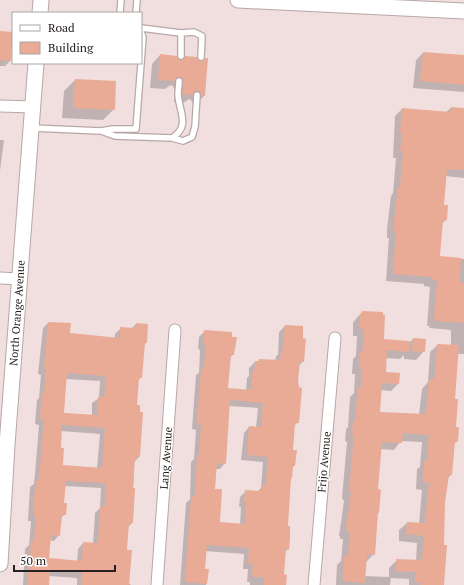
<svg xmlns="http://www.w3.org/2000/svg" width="464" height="585" font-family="'PT Serif',serif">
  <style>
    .shadow { fill: #0003; fill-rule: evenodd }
    .building { fill: #e9ab95; fill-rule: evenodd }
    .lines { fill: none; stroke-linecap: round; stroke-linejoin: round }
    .lane-casing { stroke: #b8a7a7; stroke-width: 8 }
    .street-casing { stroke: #b8a7a7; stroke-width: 13 }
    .secondary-casing { stroke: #b8a7a7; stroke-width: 17 }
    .lane { stroke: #fff; stroke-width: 5.5 }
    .street { stroke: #fff; stroke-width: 11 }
    .secondary { stroke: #fff; stroke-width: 15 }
    .labels { text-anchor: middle; stroke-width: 3; stroke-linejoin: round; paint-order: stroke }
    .street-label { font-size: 11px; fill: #272020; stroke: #fff }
  </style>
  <rect width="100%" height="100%" fill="#f1dfdf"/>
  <!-- shadow -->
  <path class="shadow" d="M0,32L10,61L5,66H0Z
    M423,53L464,56V92L413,88L416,60Z
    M160,55L204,96L196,104H193L192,101L189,99L183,103L174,102L175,90L172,85L169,86L165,89L150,88L152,64Z
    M75,80L114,109L103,120L62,118L64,91Z
    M451,108L464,109V178L445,176L443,206L446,220L441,224L439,257L464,259V354H457L454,400L457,441L453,445L451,475L447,479L444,502L443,585H409V579L391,578L390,585H336L337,565L341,561L343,539H340V536H339L344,501L342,498L347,442L345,441L346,429L348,427L350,397L354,393L355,374H352L353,359L356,356L357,336H353V323L355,320L362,312L383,340L408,344L413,339L424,351L416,360L404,359V355L400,359L386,358L385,373L398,384L391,391L380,390L379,413L419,415L422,389L428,382L430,352L438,345L451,346V330L429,328L430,326H427L430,287L424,286V284L386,281L389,238H387V229L391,196L393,193L396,158H393L395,116L402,109L446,112ZM401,441L422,442L420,467L417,469L416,489L422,490L419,524L407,523L399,530V541L417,543L416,561L397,560L389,568V577L364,576L366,562L374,554L380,449L394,450Z
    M0,140H4L0,171Z
    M48,323L69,334L115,338V334L121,328L131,329L136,324L146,343L144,345L141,377L138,381L136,406L139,457L134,462L132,523L128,527L126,551L128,582L131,585H77V578L49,576L48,585H23L25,549L29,545L31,521H28L29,503L30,487L34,484L35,474L39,425L35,424L37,400L39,398L41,375L38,374L43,328ZM65,379L100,381L99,398L92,403V416L63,413ZM61,431L100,434L97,469L62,466L60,449ZM65,486L101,488L100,508L95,513L93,544L83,543L78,549L77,562L48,559L49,540L54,541L59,535L60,519L65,514L63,504Z
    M285,326L303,361L299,366L297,381L298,422L294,426L292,451L294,466L292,468V478L290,479L287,527L288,549L284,553L283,575L285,585H250V582H247L248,569H243L244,554L205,551L204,570H207L206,585H180L186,503L190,499L191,462L194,459L196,430L192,429L196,375L199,373L200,350L198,349L199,337L205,331L233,355L229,358L227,389L246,390L247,378L249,376V368L255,362L260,360L275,361L276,356L278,355L279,332ZM229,406L258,408L256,427H249L244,433L241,460L263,462L261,488L257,492L246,491L240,497L239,507H241L240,525L219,523L214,490L215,469H220L225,463Z"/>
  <!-- building -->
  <path class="building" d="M0,31L13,32L11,61L0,60Z
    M423,52L464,55V85L420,81Z
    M160,54L177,56L178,58L181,60L183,59L185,56L197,57L200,61H203L205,58H208L205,96H201V93L198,91H195L193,95L182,94L183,81L181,77H177L175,81L158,80Z
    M75,79L116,81L115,110L73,108Z
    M451,107L464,108V170L447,169L444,205H448L447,220H443L440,256L461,258L459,282L464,283V323L436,321V319H434L437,280L431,279V277L393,274L396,231H394V221L398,187H400L403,151H400L402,133L400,132L402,108L450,112Z
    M362,311L383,312V315H385L384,339L410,341L409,352L387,350L386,372L400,373L399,384L382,383L380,412L426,414L429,380L434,378L435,376L437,344L459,345L455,399H458L456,427H459L458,442L455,441L452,475H449L445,502L444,545H447L444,585H420L421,583L415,582L416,572L396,571V559L422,560L424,536L406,534L407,522L425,523L429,483L423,482L424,461H427L429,435L403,433L402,443L382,442L378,489L381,490L379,513H378L375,555L367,554L365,583L343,581L344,556L348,557L350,532H347V529H346L351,493L349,491L354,434H352L353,420L355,421L358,388H361L362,367H359L360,351H363L364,329H360V314H362Z
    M48,322L71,323L70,333L120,338V327L135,328L136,323L148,324L147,343H145L142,378H139L137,405H140V412H143L140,457H135L133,488H135L133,523H129L127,550H132L129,585H81L82,572L50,570L49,585H27L31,542H34L36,516H34V497L36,481H38L40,468L44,419H40L42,394H44L46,369H44ZM67,373L106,376L104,397H98L97,415L64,413ZM62,425L105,428L102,468L63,465L64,448H61ZM66,481L106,483L105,507L100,506L98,543L83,542L82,561L49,558L51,536L52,535L60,536L62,515H66L67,503H64Z
    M285,325L303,326V338L306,339L304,362L300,361L298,381L299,387L302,388L299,423H295L293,450H297L295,466H293L292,478H291L288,526H290V538L289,550L286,549L284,574L287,575L286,585H264V577H252L253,564L248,563L249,548L207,545L205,569H209L207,584L185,582L191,496H195L197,455H199L201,424H197L201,369H204L206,344L203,343L204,330L232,332V337H237L234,355H231L228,388L251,390L252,372H254L255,361H259V359L280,360L281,350H283ZM230,400L263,403L261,427L249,426L247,455L268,457L266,486L262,485V490H260L259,491L245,490L244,502H246L245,524L220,522L222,489H215L217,463L226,464Z
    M413,338L426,339L425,352L412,351Z"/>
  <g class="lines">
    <!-- lane casing -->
    <g class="lane-casing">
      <path id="lane" d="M120,13L121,0
        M136,13L137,0
        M141,28L181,33L194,32L202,36L201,57
        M181,56V33
        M32,128L101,131L113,129H136L143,37L141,32
        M101,131L115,136L172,138C191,126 179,112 178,94C178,90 179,85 179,81
        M172,138L183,141L192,137L195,127L197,95"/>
    </g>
    <!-- street casing -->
    <g class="street-casing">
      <path id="street" d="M0,106L33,107
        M0,278L19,279
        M157,585L175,330
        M314,585L335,338"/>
    </g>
    <!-- secondary casing -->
    <g class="secondary-casing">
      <path id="secondary" d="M238,0L464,11
        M40,13L41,0
        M0,564L7,445L36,63"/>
    </g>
    <!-- lane -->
    <use href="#lane" class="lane"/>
    <!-- street -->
    <use href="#street" class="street"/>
    <!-- secondary -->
    <use href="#secondary" class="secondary"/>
  </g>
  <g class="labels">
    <!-- street labels -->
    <g class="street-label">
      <text transform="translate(17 313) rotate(-86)" y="4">North Orange Avenue</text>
      <text transform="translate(166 458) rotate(-86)" y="4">Lang Avenue</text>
      <text transform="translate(324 462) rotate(-85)" y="4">Frijo Avenue</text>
    </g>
  </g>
  <!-- legend -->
  <rect x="12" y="12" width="130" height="52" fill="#ffffff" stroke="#a9a6a6"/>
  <rect x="20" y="25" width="20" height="6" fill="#ffffff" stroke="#a9a6a6"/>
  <text x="48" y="32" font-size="12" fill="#272020">Road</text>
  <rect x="20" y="42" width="20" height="12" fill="#e9ab95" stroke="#a9a6a6"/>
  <text x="48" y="52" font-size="12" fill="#272020">Building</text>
  <!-- scale -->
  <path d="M14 565v6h101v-6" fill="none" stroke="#272020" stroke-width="2"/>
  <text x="20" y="565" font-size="12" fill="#272020" stroke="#ffffff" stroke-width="3" paint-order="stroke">50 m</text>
</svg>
